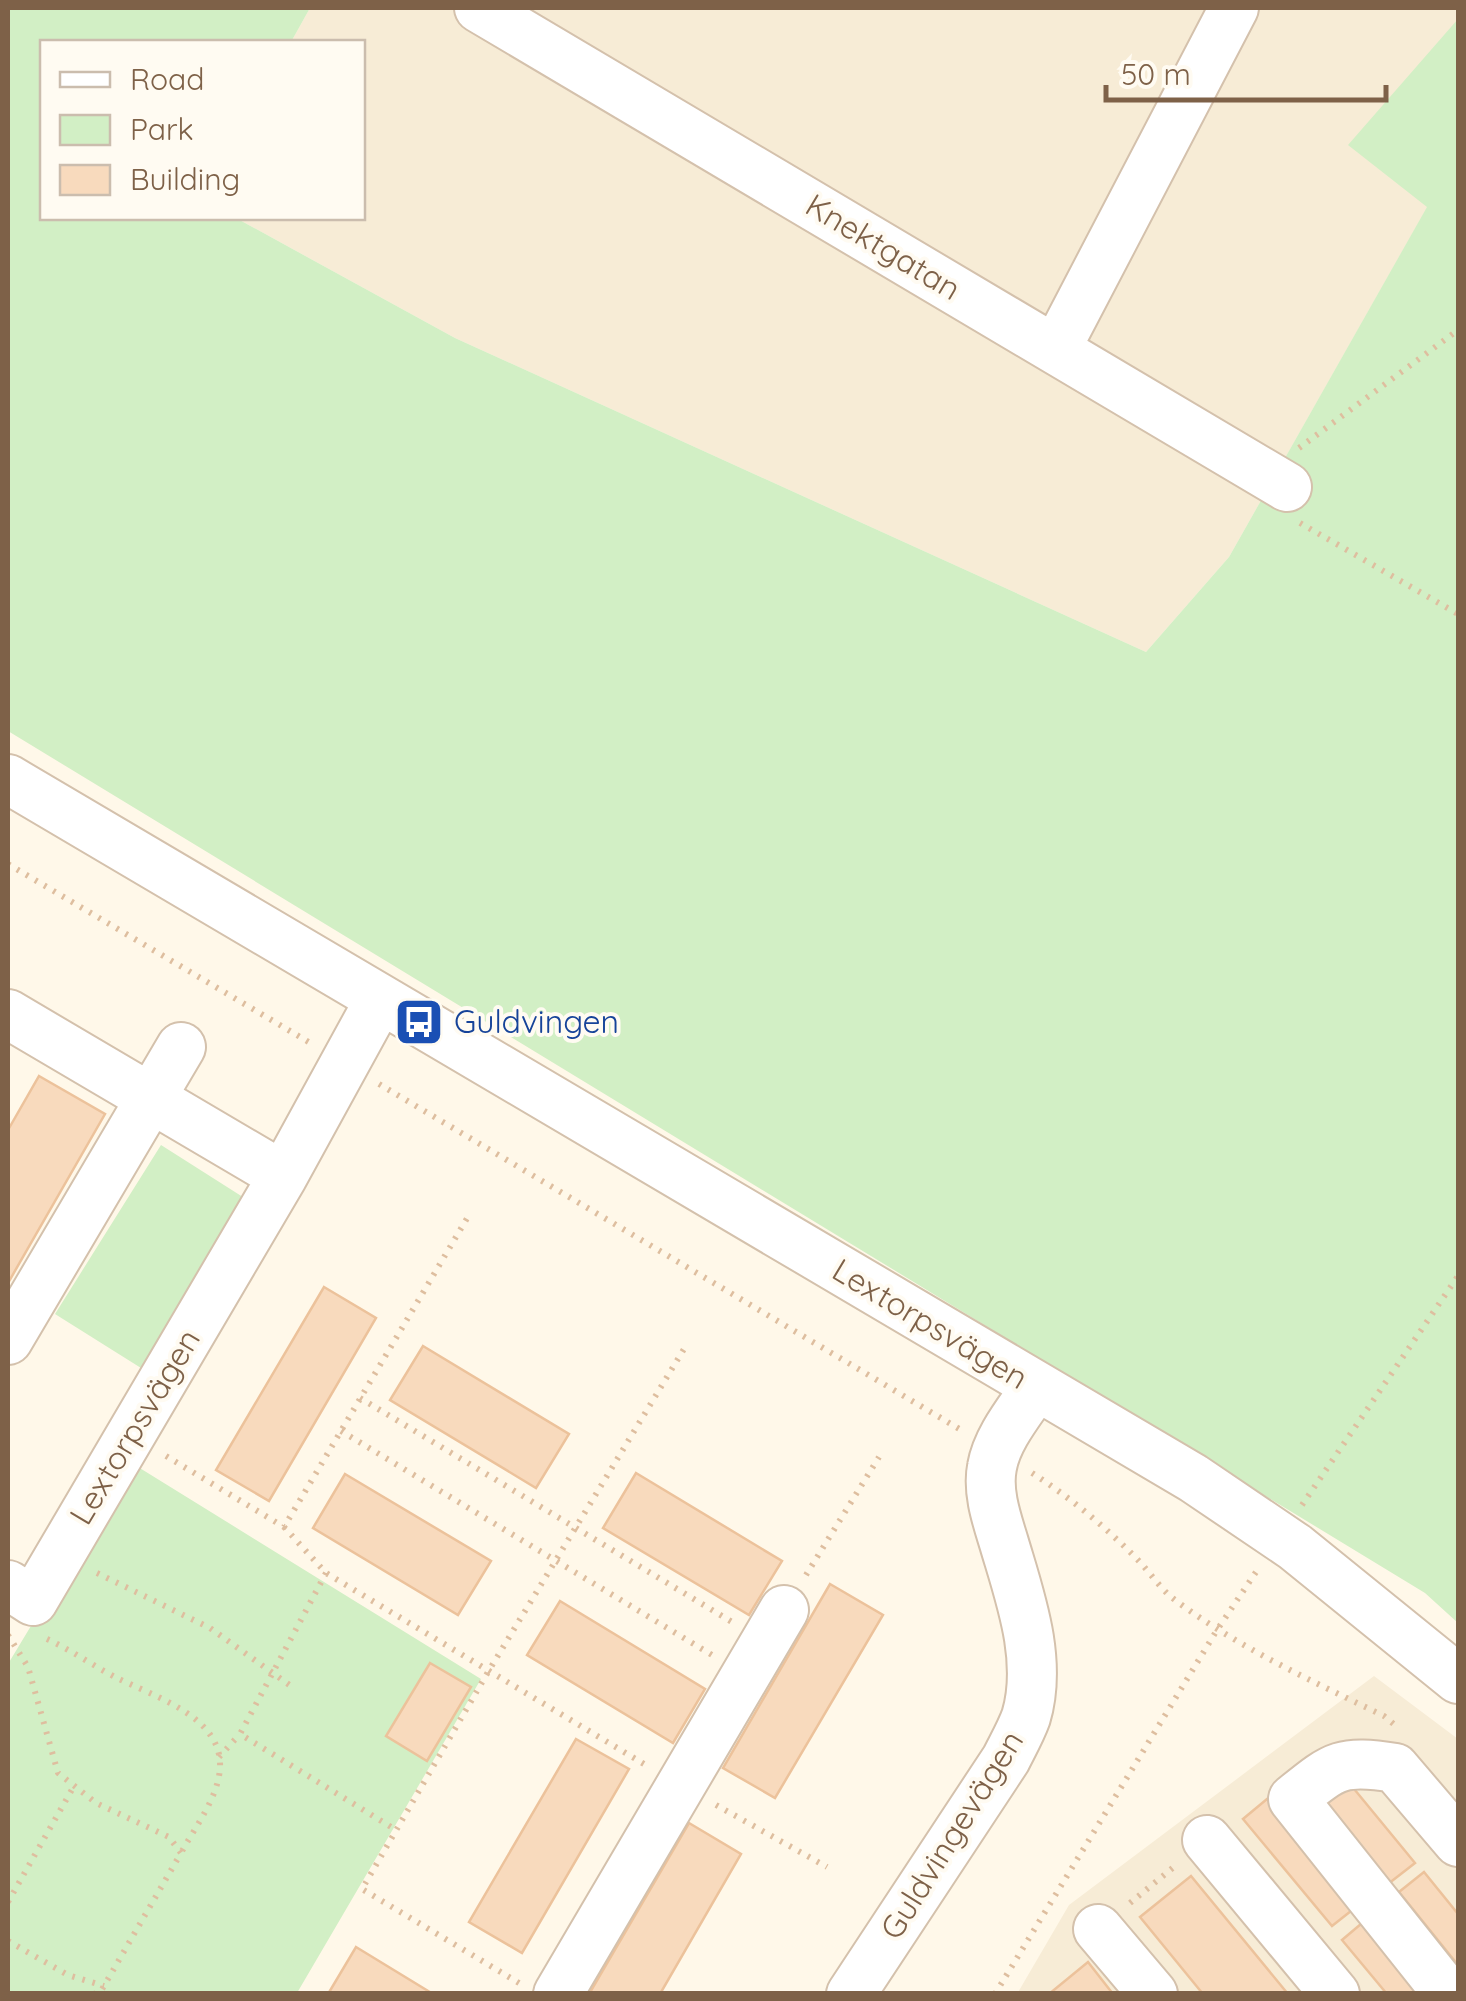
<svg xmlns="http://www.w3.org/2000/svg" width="1466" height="2001" font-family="Quicksand,sans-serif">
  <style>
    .residential { fill: #f7ecd6 }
    .green { fill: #d2efc5 }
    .building { fill: #f8dabd; stroke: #ecc29b; stroke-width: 2.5 }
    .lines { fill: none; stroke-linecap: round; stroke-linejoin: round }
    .minor-casing { stroke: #d4c1ac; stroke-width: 52 }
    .path { stroke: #debe9f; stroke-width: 6; stroke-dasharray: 2.5 8; stroke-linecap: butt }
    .minor { stroke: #fff; stroke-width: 48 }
    .labels { text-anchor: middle; stroke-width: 8; stroke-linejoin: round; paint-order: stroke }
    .street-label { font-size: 32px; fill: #7e6148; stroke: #fffbf2 }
    .transit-label { font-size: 32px; fill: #164399; stroke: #fffbf2; text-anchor: start }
  </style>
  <rect width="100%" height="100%" fill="#fff8e9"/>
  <!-- residential -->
  <path class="residential" d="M310,8H1458V19L1428,206L1229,557L1146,652L455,338L236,218H362V42H291Z
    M1374,1676L1458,1739V1993L1017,1994L1069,1905Z"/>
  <!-- green -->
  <path class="green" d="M8,8H310L291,42H42V218H236L455,338L1146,652L1229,557L1427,207L1348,145L1458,19V1623L1425,1593L8,731Z
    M161,1145L246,1199L141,1368L55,1314Z
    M130,1462L481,1679L297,1993L8,1994V1664Z"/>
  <!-- building -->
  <path class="building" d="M39,1076L105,1114L8,1283V1130Z
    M324,1287L376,1318L269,1501L216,1470Z
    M423,1346L569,1434L536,1488L390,1400Z
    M636,1473L782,1561L749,1615L603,1528Z
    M345,1474L491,1561L458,1615L313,1528Z
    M830,1584L883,1615L775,1798L723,1768Z
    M560,1601L705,1689L673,1743L527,1655Z
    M430,1663L471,1687L427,1761L386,1736Z
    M576,1739L629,1769L522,1953L469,1922Z
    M1350,1784L1415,1863L1388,1884L1323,1806Z
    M1267,1799L1356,1907L1332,1926L1243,1819Z
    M689,1823L741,1854L660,1994H589Z
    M1424,1872L1458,1914V1965L1399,1892Z
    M1191,1876L1288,1994H1203L1140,1917Z
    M1368,1918L1431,1994H1387L1342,1940Z
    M356,1947L433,1994H328Z
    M1088,1962L1113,1994H1049Z"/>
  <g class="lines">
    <!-- minor casing -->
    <g class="minor-casing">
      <path id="minor" d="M479,8L1287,487
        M1056,349L1234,8
        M8,779L1193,1478L1295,1547L1458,1679
        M8,1014L283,1176
        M8,1340L181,1047
        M8,1585L33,1601L283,1176L380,999
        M1207,1840L1335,1994
        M1098,1929L1153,1994
        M558,1994L784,1610
        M851,1994L1006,1759C1013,1745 1021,1731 1026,1717C1043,1660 1020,1597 1004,1543C997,1520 987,1492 992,1467C997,1438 1020,1411 1036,1387
        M1448,1994L1293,1799C1334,1766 1340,1759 1395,1768L1458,1842"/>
    </g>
    <!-- path -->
    <path class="path" d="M1299,448L1458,330
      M1300,523L1458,614
      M8,864L312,1044
      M379,1084L961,1430
      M360,1398L732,1622
      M341,1431L712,1655
      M166,1456L284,1527L469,1215
      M1032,1473C1068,1496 1103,1525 1133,1555C1148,1569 1159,1588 1175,1600C1239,1648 1312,1681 1384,1716L1396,1726
      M1302,1505L1458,1276
      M284,1527L326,1573L644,1764
      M97,1573L210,1628L295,1689
      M326,1573L240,1734L396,1830
      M806,1575L879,1457
      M8,1635L28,1667L58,1773L96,1803L169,1837L181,1853L101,1991L94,1994
      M47,1639C71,1650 92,1665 115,1677C154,1697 230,1718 219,1776C214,1803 194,1829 181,1853
      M219,1757L240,1734
      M716,1805L827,1867
      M8,1902L74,1786
      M1130,1903L1175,1866
      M8,1941L68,1975L104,1986
      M519,1983L362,1889L488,1672L687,1344
      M995,1994L1217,1630L1256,1572"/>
    <!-- minor -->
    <use href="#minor" class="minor"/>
  </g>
  <!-- icons -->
  <defs>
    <g id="bus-square" transform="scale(2.5)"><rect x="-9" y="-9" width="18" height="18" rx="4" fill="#1a4fb4" stroke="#fffbf2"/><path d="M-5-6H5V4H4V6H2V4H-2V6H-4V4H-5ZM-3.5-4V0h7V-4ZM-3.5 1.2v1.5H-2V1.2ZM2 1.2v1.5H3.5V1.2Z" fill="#fff"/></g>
  </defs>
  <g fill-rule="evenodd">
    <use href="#bus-square" x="419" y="1022"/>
  </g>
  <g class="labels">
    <!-- street labels -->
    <g class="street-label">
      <text transform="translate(883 247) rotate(31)" y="11">Knektgatan</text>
      <text transform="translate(930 1324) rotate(31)" y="11">Lextorpsvägen</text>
      <text transform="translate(135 1427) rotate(-59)" y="11">Lextorpsvägen</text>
      <text transform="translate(952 1835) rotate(-58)" y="11">Guldvingevägen</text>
    </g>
    <!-- transit labels -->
    <g class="transit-label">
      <text x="454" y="1033">Guldvingen</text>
    </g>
  </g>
  <!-- border -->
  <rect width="1466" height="2001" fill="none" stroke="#7e6148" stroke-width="20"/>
  <!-- legend -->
  <rect x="40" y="40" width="325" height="180" fill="#fffbf2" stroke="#cbbdae" stroke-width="2.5"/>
  <rect x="60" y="72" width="50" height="15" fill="#ffffff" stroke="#cbbdae" stroke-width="2.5"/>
  <text x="130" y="90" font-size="30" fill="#7e6148">Road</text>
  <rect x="60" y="115" width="50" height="30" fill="#d2efc5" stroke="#cbbdae" stroke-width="2.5"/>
  <text x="130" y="140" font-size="30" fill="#7e6148">Park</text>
  <rect x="60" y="165" width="50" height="30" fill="#f8dabd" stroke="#cbbdae" stroke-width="2.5"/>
  <text x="130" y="190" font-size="30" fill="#7e6148">Building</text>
  <!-- scale -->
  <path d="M1106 85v15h280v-15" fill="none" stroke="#7e6148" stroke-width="5"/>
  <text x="1121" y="85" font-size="30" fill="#7e6148" stroke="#fffbf2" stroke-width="8" paint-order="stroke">50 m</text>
</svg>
